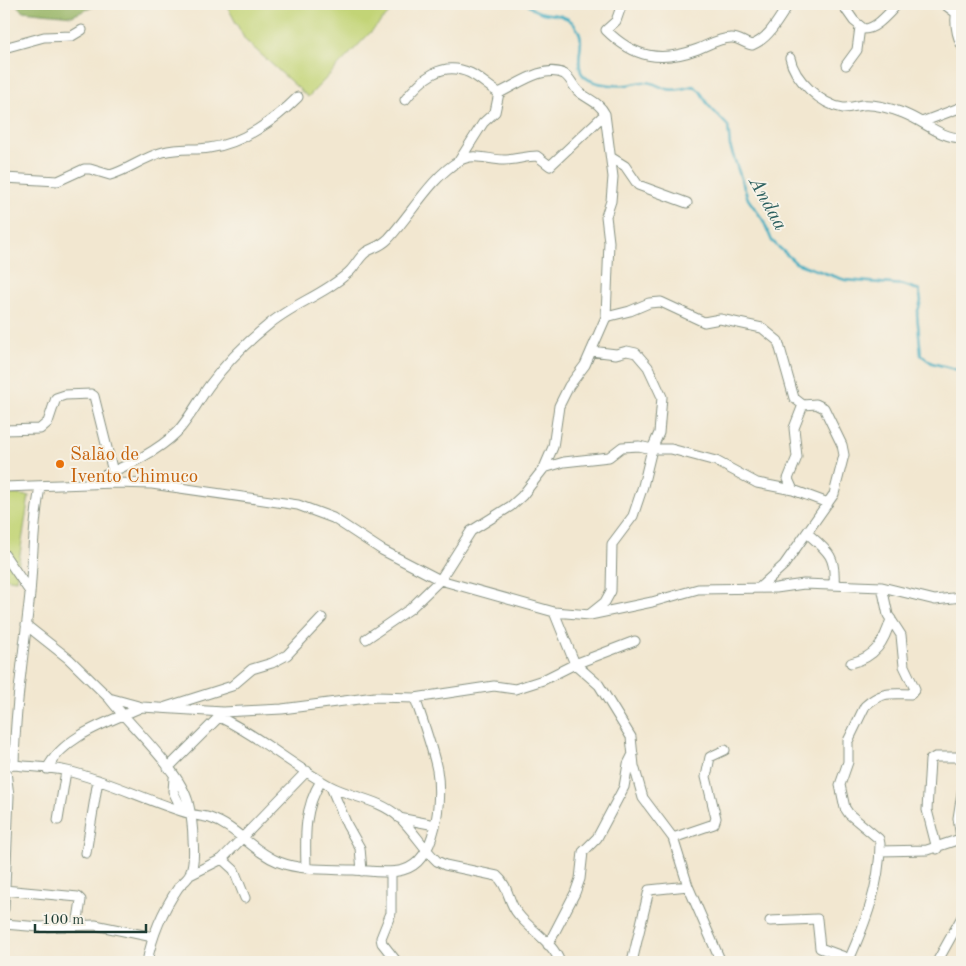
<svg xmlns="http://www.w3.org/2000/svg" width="966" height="966" font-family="'Old Standard TT',serif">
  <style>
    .green { fill: #c2d476; stroke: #708855 }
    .forest { fill: #99b667; stroke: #5c7a4e }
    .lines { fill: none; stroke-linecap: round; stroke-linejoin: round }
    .stream { stroke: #42adc1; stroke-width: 2.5 }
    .street-casing { stroke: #889282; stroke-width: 11 }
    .street { stroke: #fff; stroke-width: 9 }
    .food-dot { fill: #e8710a; stroke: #f7f3e8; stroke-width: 2 }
    .labels { text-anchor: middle; stroke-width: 4; stroke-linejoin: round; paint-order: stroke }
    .food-label { font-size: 19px; fill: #c56008; stroke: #f7f3e8; text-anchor: start }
    .water-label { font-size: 20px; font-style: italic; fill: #2a5f5e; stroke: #f7f3e8 }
  </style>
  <rect width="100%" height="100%" fill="#f7f3e8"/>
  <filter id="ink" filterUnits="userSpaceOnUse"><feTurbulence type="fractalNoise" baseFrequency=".02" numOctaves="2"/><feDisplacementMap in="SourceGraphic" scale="10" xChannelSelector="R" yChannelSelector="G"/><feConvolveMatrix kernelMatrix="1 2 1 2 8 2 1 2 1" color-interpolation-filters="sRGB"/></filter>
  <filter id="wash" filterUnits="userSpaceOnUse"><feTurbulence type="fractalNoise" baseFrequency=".0096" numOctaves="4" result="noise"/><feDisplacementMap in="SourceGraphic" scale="20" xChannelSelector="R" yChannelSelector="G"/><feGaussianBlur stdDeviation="1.12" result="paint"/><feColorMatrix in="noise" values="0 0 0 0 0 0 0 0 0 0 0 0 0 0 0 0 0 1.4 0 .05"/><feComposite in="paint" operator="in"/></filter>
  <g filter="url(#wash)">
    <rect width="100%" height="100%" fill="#f2e7d0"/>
    <!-- green -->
    <path class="green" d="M226,4H398L308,97L245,40Z
      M4,493L29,496L16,580L4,578Z"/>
    <!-- forest -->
    <path class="forest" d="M16,4H95V6L72,16L22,11Z"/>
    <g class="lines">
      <!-- stream -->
      <path class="stream" d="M527,4C540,19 560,10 572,22C590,41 574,52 581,72C587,85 615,86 627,85C633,85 639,81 645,82C654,82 659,87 667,89C674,91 686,88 693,86L700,91L708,105L728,126L730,146L748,199L763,220L772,241L796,263L845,280L904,285L919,290L921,301L917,314L921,355L932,363L962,371"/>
    </g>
  </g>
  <g filter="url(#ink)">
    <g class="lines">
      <!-- street casing -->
      <g class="street-casing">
        <path id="street" d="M622,4L616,21L606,30C634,58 661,63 698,49C708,45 720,38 731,38C738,37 745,44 752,45C770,38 778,19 789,4
          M842,4L854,21L864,29C877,29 889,12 898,4
          M944,4L956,13
          M958,4C954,19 955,32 962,46
          M4,48L44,37L72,36L82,30
          M790,58C794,79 821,105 843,108C850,108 856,106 862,105C874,104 892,109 903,113C924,121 940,138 962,138
          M846,65L857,50L860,27
          M405,100C421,79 442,60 470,73C480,78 489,87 499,93
          M922,122L962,107
          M612,158L625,166L638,185L687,203
          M4,178L58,181L84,169H90L110,175C128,170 144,157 163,152C178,148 194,150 209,148C242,144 275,120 298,97
          M606,317L630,311L649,303L661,302L704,322L720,319L762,328L778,341L794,398L803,405L816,404L824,408L842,445L844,455L834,494L784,565L759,588
          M4,430L40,429L48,422L56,398L65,395L91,394L94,396L113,472
          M544,468L564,462L609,457L622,447L639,446L652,449H671L716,461L757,483L793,490L828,503
          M92,481C120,468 154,455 177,432C190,418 198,401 209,386C225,364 246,343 267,326C292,304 324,295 349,272C355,267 359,257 366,252C374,247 380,247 388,239C409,217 432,176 459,161C474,152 488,160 504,160C515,160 526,156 537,156L550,166L605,114
          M4,487L115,483L152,484L298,505L333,518L382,550L440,580L554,612L575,664L599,685L631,737L634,766L643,798L673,838L688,886L721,962
          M793,490L788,479L797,457L794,428L803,405
          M807,533C828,551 836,556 834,584
          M4,554L30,592
          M554,612L590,615L652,602L698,589L776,588L804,584L882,587L935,600L962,597
          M590,614L605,602L611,591L612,544L633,516L643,486L652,449L659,433L662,397L648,367L636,353L627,351L616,354L591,351
          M26,625L69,659L109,698L142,707L223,712L282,709L375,697L415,698L494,686L515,689L543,680L575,664L635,641
          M366,639L410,609L440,580L471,531L511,506L522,496L544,468L553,447L559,406L569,386L585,365L606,317L609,242L606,216L611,201L613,177L605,114C599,102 589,100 579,92C573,87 571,78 564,74C543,64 517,85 499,93L495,112L483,123L459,161
          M851,663C876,657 884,642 891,619
          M109,698C130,726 179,769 188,802C191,814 193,827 193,840C194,850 194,864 190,874C188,880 181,883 178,888C163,910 152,936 147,962
          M166,707L232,686L252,669L272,663L287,655L322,618
          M219,717C258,735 291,765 330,786C353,798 379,799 399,817C413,830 423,848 437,861L445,865L497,876C509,886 508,903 518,914C531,931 552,941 560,962
          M4,755L9,796L4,909
          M14,765C15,708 24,651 30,594C33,558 33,523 40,488
          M7,766L14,765C31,767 50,767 67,771C110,781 149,802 191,814C197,816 204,816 210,818C237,827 253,852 279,862C302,871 330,869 354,870C370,871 388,874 403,870C437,861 442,799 437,770C432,746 423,722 415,698
          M168,768L223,713
          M47,769C64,735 109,722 142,707
          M174,778L173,791L182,810
          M331,787L347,825L360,848L362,871
          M962,793L958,818L962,845
          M399,818L435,825
          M58,820L66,771
          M673,838L714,824L716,818L706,777L710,757L725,750
          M937,849L927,810L930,760L935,757H962
          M880,851L927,850L960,839
          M86,853L98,780
          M222,859L234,870L245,898
          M306,867C305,836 304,808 321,781
          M391,872V913L381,938L382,943L397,962
          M190,875L222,859L307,771
          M4,890L78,897L81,900L77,926
          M770,921L817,919L820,948L850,959
          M4,924L40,927L95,925L153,937
          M548,945L575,893L580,879L583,852L597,838L624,787L628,764L633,754
          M632,962L649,890L688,886
          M848,962C865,924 880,886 880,844L879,839L849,814L845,808L840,785L848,762V741L865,706C882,691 890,694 911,694L915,689L904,666L901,635L888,615L882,587
          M937,962L962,917"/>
      </g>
      <!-- street -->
      <use href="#street" class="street"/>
    </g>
  </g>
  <!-- markers -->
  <circle class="food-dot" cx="60" cy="464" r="5"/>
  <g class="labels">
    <!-- food labels -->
    <g class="food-label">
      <text x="70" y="460">Salão de<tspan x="70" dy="22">Ivento Chimuco</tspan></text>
    </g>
    <!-- water labels -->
    <g class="water-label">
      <text transform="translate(769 203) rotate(61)" y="7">Andaa</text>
    </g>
  </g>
  <!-- margin -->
  <rect width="966" height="966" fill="none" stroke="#f7f3e8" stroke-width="20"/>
  <!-- scale -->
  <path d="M35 924v8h111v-8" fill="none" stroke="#1f3d34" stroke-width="2.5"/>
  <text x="42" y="924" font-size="15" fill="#1f3d34" stroke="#f7f3e8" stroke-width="4" paint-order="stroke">100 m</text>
</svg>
